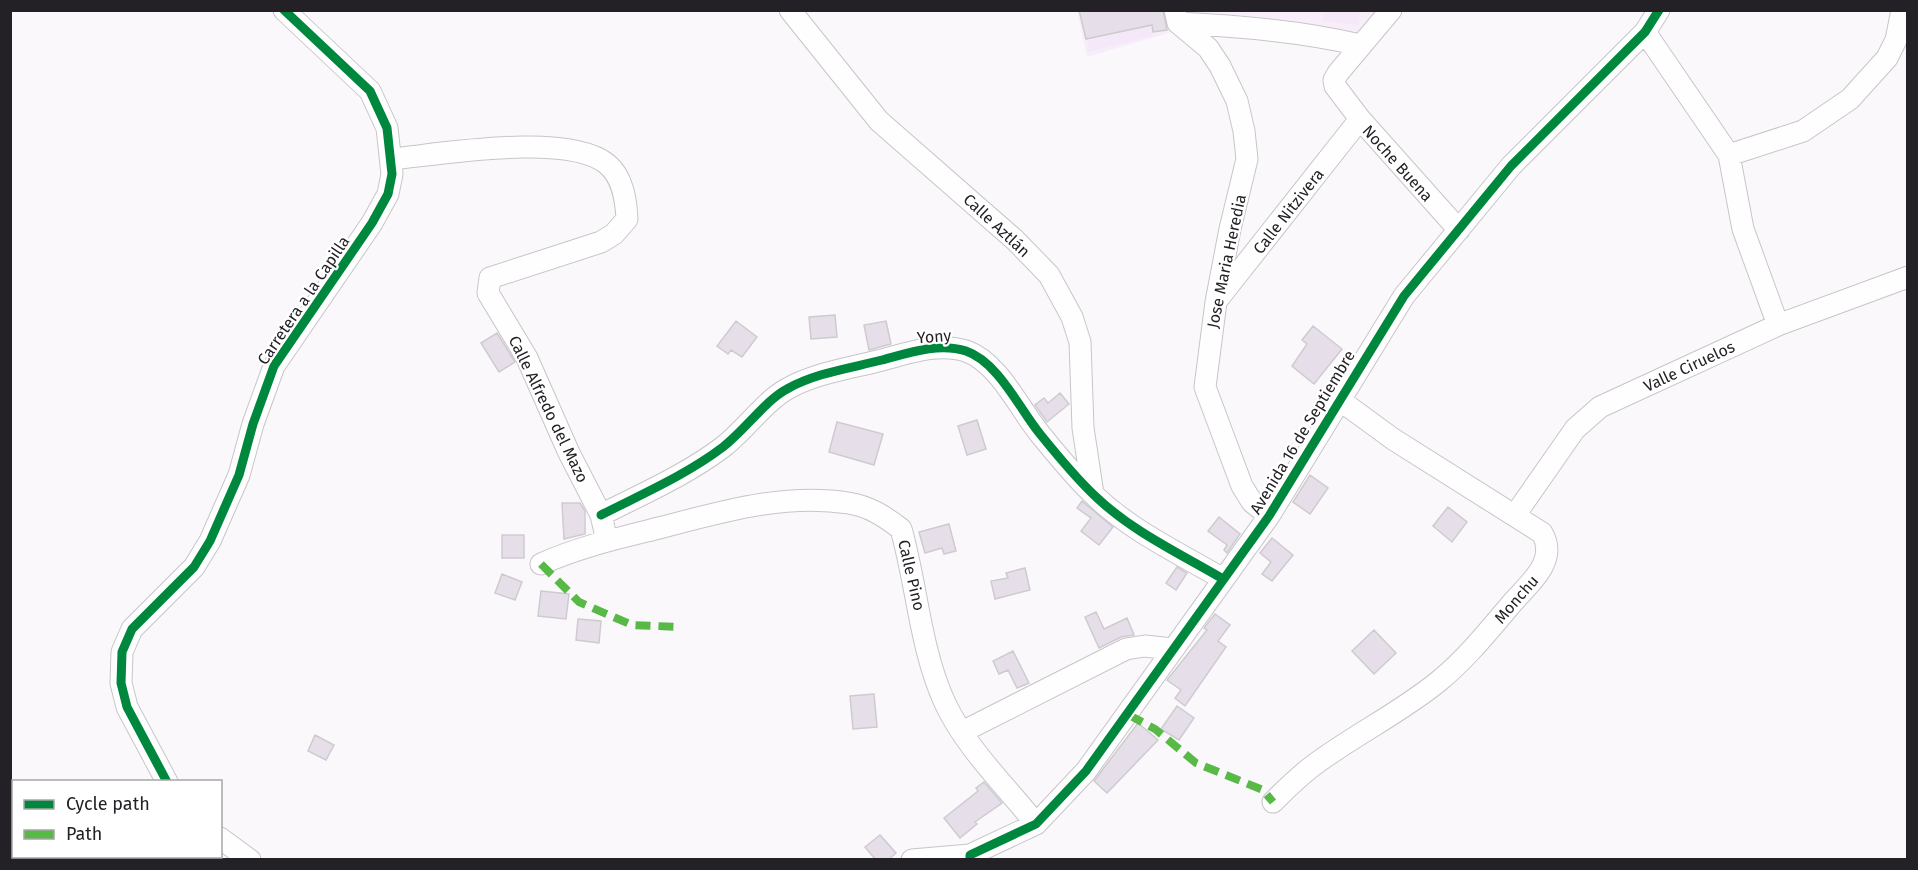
<svg xmlns="http://www.w3.org/2000/svg" width="1918" height="870" font-family="'Fira Sans',sans-serif">
  <style>
    .built { fill: #f7eefa }
    .green { fill: #f5e8f9 }
    .building { fill: #e6dfe9; stroke: #cecbcf; stroke-width: 1.5 }
    .lines { fill: none; stroke-linecap: round; stroke-linejoin: round }
    .minor-casing { stroke: #c8c5c9; stroke-width: 23 }
    .minor { stroke: #fefeff; stroke-width: 21 }
    .quiet { stroke: #58b947; stroke-width: 8; stroke-dasharray: 15 8; stroke-linecap: butt }
    .cycleway-casing { stroke: #fff; stroke-width: 13 }
    .cycleway { stroke: #00873e; stroke-width: 9 }
    .labels { text-anchor: middle; stroke-width: 4.5; stroke-linejoin: round; paint-order: stroke }
    .street-label { font-size: 16px; fill: #242126; stroke: #fff }
  </style>
  <rect width="100%" height="100%" fill="#fbf8fc"/>
  <!-- built -->
  <path class="built" d="M1184,10L1382,11L1361,33L1183,20Z
    M1077,11H1170L1175,31L1087,57Z"/>
  <!-- green -->
  <path class="green" d="M1324,11H1360L1359,25L1322,21Z
    M1151,25L1153,36L1089,52L1087,41Z"/>
  <!-- building -->
  <path class="building" d="M1079,10H1163L1167,30L1153,32L1152,25L1086,39Z
    M835,315L837,337L811,339L809,317Z
    M736,321L757,337L742,357L731,350L728,354L717,346Z
    M886,321L891,344L869,350L864,325Z
    M1313,326L1342,349L1314,384L1292,366L1307,344L1302,340Z
    M497,333L515,362L499,372L481,343Z
    M1060,393L1069,404L1047,422L1035,405L1044,398L1048,403Z
    M977,420L986,449L967,455L958,426Z
    M837,422L883,434L874,465L829,452Z
    M1310,475L1328,488L1310,514L1293,502Z
    M1082,501L1113,527L1099,545L1081,531L1091,518L1077,508Z
    M562,503H580L585,511V534L564,539Z
    M1448,507L1467,522L1452,542L1433,526Z
    M1219,517L1240,534L1227,553L1224,550L1227,545L1208,531Z
    M949,524L956,551L944,554L942,548L925,553L919,532Z
    M502,535H524V558H502Z
    M1272,538L1293,555L1272,581L1262,574L1271,562L1260,553Z
    M1177,567L1187,573L1176,590L1166,583Z
    M1025,568L1030,590L995,599L991,581L1008,578L1006,573Z
    M502,574L522,582L515,600L495,593Z
    M541,591L569,594L566,619L538,616Z
    M1096,612L1104,629L1127,618L1134,635L1121,637L1099,648L1085,617Z
    M1215,614L1230,625L1218,641L1226,647L1185,706L1175,698L1181,690L1167,680L1207,630L1204,628Z
    M578,619L601,621L599,643L576,640Z
    M1374,630L1396,653L1374,674L1352,651Z
    M1013,651L1029,683L1017,688L1008,670L999,674L993,661Z
    M874,694L877,727L853,729L850,696Z
    M1177,706L1194,718L1179,740L1161,729Z
    M1138,723L1158,740L1107,793L1094,781Z
    M315,735L334,745L326,760L308,751Z
    M984,782L1002,803L975,822L977,824L960,838L944,818L978,791L976,788Z
    M880,835L896,853L888,860H876L865,847Z"/>
  <g class="lines">
    <!-- minor casing -->
    <g class="minor-casing">
      <path id="minor" d="M790,10L879,121L1015,240L1049,275L1072,317L1080,342L1083,428L1093,494
        M1175,10L1178,23L1208,48L1220,66L1237,101L1244,131L1247,159L1230,229L1216,302L1205,387L1242,486L1252,502L1269,516
        M1391,10L1338,73L1334,80L1335,86L1360,119L1459,230
        M1178,23C1239,26 1301,31 1360,45
        M1645,32L1729,155L1743,229L1778,325
        M1729,155L1803,131L1850,99L1887,58L1896,40L1902,10
        M392,159C442,154 568,132 607,164C623,177 626,200 627,219L614,234L601,242L490,278L488,293L527,358L569,453L601,515L607,541
        M1218,299L1360,119
        M601,515C642,494 686,475 723,447C745,430 766,400 787,389C815,373 851,368 882,360C908,353 939,342 966,351C998,362 1019,408 1040,434C1057,455 1075,477 1094,495C1131,531 1179,553 1223,579
        M1515,515L1575,429L1600,407L1778,325L1908,277
        M541,564C579,547 619,538 659,528C721,512 784,493 848,503C869,506 884,516 901,529C917,585 920,649 945,703C966,748 1005,785 1036,824
        M962,732L1126,649L1145,646L1172,649
        M167,782L127,707L121,683L122,652L132,629L194,567L210,541L239,475L253,424L274,366L372,223L388,194L392,174L387,128L370,91L284,10
        M1273,802C1286,789 1299,776 1314,765C1354,735 1400,713 1439,681C1467,658 1490,629 1513,602C1531,582 1558,560 1542,533L1393,439L1341,401
        M220,838L250,860
        M912,860L970,855
        M970,860V855L1036,824L1086,771L1269,516L1404,296L1511,166L1645,32L1659,10"/>
    </g>
    <!-- minor -->
    <use href="#minor" class="minor"/>
    <!-- quiet -->
    <path class="quiet" d="M541,564L579,602L632,625L679,627
      M1129,715L1155,729L1196,763L1263,790L1273,802"/>
    <!-- cycleway casing -->
    <g class="cycleway-casing">
      <path id="cycleway" d="M601,515C642,494 686,475 723,447C745,430 766,400 787,389C815,373 851,368 882,360C908,353 939,342 966,351C998,362 1019,408 1040,434C1057,455 1075,477 1094,495C1131,531 1179,553 1223,579
        M167,782L127,707L121,683L122,652L132,629L194,567L210,541L239,475L253,424L274,366L372,223L388,194L392,174L387,128L370,91L284,10
        M970,860V855L1036,824L1086,771L1269,516L1404,296L1511,166L1645,32L1659,10"/>
    </g>
    <!-- cycleway -->
    <use href="#cycleway" class="cycleway"/>
  </g>
  <g class="labels">
    <!-- street labels -->
    <g class="street-label">
      <text transform="translate(1398 163) rotate(48)" y="6">Noche Buena</text>
      <text transform="translate(1288 211) rotate(-52)" y="6">Calle Nitzivera</text>
      <text transform="translate(997 225) rotate(43)" y="6">Calle Aztlán</text>
      <text transform="translate(1226 261) rotate(-78)" y="6">Jose Maria Heredia</text>
      <text transform="translate(303 300) rotate(-56)" y="6">Carretera a la Capilla</text>
      <text transform="translate(934 336) rotate(-4)" y="6">Yony</text>
      <text transform="translate(1689 366) rotate(-25)" y="6">Valle Ciruelos</text>
      <text transform="translate(549 409) rotate(64)" y="6">Calle Alfredo del Mazo</text>
      <text transform="translate(1302 432) rotate(-59)" y="6">Avenida 16 de Septiembre</text>
      <text transform="translate(912 575) rotate(77)" y="6">Calle Pino</text>
      <text transform="translate(1516 599) rotate(-49)" y="6">Monchu</text>
    </g>
  </g>
  <!-- border -->
  <rect width="1918" height="870" fill="none" stroke="#242126" stroke-width="24"/>
  <!-- legend -->
  <rect x="12" y="780" width="210" height="78" fill="#ffffff" stroke="#a7a6a8" stroke-width="1.5"/>
  <rect x="24" y="800" width="30" height="9" fill="#00873e" stroke="#a7a6a8" stroke-width="1.5"/>
  <text x="66" y="810" font-size="18" fill="#242126">Cycle path</text>
  <rect x="24" y="830" width="30" height="9" fill="#58b947" stroke="#a7a6a8" stroke-width="1.5"/>
  <text x="66" y="840" font-size="18" fill="#242126">Path</text>
</svg>
